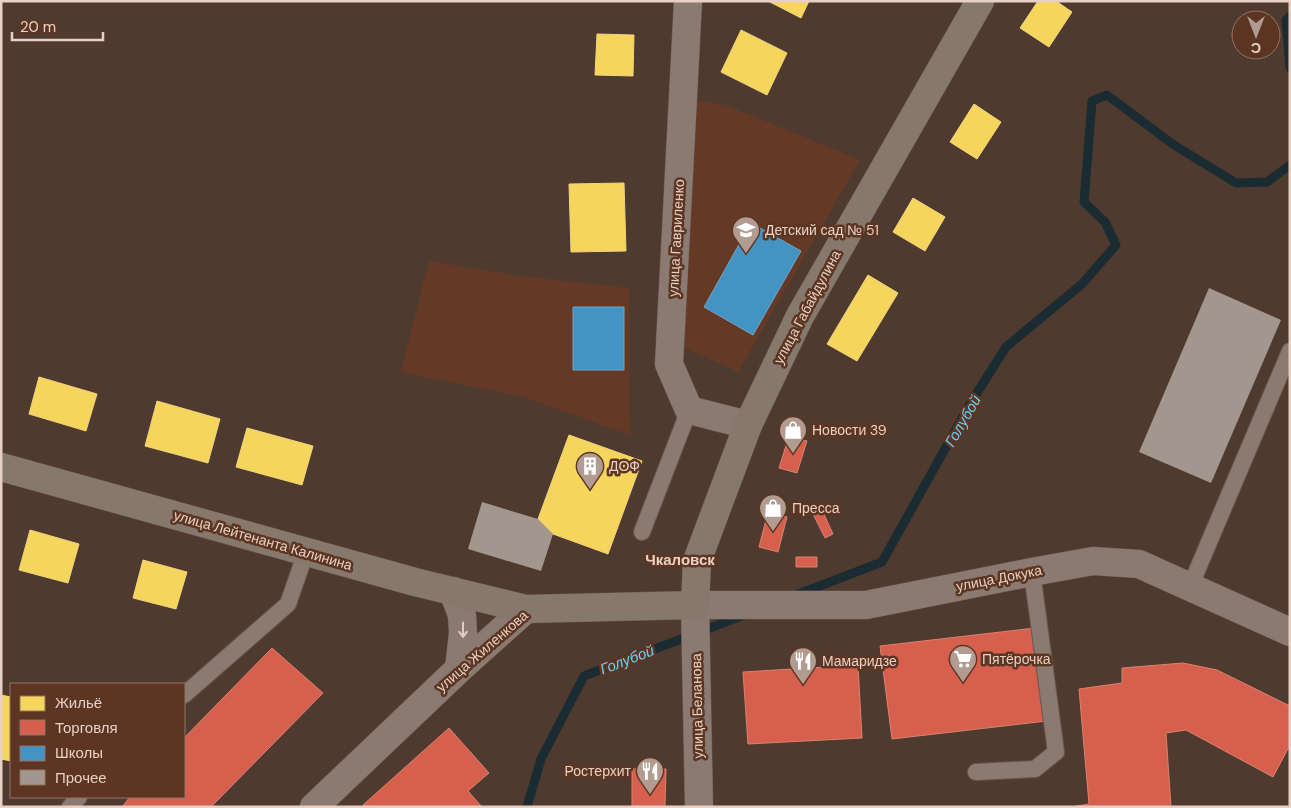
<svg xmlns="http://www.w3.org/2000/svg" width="1291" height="808" font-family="'DM Sans',sans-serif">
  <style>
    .built { fill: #643a26 }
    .homes { fill: #f6d55c; stroke: #f2d47c }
    .shops { fill: #d6604d; stroke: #db8271 }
    .schools { fill: #4393c3; stroke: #74a5c4 }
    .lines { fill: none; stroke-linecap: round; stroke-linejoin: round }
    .stream { stroke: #1a2b32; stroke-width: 9 }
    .building { fill: #a3968e }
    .service-casing { stroke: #69574e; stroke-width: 18 }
    .minor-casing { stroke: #69574e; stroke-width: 29 }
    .tertiary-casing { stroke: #69574e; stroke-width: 29 }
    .secondary-casing { stroke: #69574e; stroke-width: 29 }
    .service { stroke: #8a7a72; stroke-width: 16 }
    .minor { stroke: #8a7a72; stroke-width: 28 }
    .tertiary { stroke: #8a7a72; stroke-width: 28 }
    .secondary { stroke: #87786d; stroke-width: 28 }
    .oneway { stroke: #e3ccc1 }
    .labels { text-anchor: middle; stroke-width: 5; stroke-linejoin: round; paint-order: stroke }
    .poi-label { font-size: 14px; fill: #e8d0c5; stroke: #5c3523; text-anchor: start }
    .street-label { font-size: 14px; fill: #e8d0c5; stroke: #5c3523 }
    .water-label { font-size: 15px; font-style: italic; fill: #67cff6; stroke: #5c3523 }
    .neighbourhood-label { font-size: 15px; font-weight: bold; fill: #e8d0c5; stroke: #5c3523 }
  </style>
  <rect width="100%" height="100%" fill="#4f3a30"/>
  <!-- built -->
  <path class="built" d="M690,100L726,105L860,160L738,372L683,347Z
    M429,261L520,276L629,288L630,435L524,397L401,372Z"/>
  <!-- homes -->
  <path class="homes" d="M768,1H809L801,18Z
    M1038,1H1056L1072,12L1049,47L1020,28Z
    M741,30L787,53L767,95L721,72Z
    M597,34L634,35L633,76L595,75Z
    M974,104L1001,122L977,159L950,142Z
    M624,183L626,251L571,252L569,184Z
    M913,198L945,217L925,251L893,232Z
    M868,275L898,293L857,361L827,344Z
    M39,377L97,394L86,431L29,414Z
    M157,401L220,419L208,463L145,446Z
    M247,428L313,446L302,485L236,467Z
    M569,435L642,461L608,554L553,534L538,519Z
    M30,530L79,544L68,583L19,570Z
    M143,560L187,572L176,609L133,598Z
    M1,695L11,697V761L1,759Z"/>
  <!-- shops -->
  <path class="shops" d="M789,436L807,441L797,473L779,468Z
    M822,510L833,534L825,538L813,514Z
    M768,512L787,517L778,552L759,547Z
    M796,557H817V567H796Z
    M1035,628L1047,721L892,739L880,646Z
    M272,648L323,693L211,807H122L130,797H184V738Z
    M1183,663L1217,670L1290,706V745L1273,777L1186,730L1166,733L1171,807H1071L1089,804L1079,689L1122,683V668Z
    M858,665L862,738L748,744L743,672Z
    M449,728L489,773L468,791L482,807H365L363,805Z
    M632,769H666L665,807H632Z"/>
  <!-- schools -->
  <path class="schools" d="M751,223L801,251L753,335L704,307Z
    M573,307H624V370H573Z"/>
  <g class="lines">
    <!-- stream -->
    <path class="stream" d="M1290,16L1286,20L1290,68
      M796,595L882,562L970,404L1006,347L1082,284L1116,245L1105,222L1084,202L1092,101L1107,95L1174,145L1236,183L1267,182L1290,165
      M527,807L541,759L584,676L744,615"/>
  </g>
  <!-- building -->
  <path class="building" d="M1209,288L1281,320L1211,483L1139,452Z
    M482,502L538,519L553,534L541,571L468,549Z"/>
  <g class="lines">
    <!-- service casing -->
    <g class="service-casing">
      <path id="service" d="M642,532L689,410
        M1190,587L1290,351
        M184,695L288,604L306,552
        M976,772L1035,769L1056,752L1032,572
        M70,807L79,797"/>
    </g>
    <!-- minor casing -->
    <g class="minor-casing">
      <path id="minor" d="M688,1L669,364L689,410L748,425"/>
    </g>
    <!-- tertiary casing -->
    <g class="tertiary-casing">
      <path id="tertiary" d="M453,591L462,615L463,633L459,669
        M314,807L459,669L526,609
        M699,807L695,605H866L1032,572L1093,561L1139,564L1290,632"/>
    </g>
    <!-- secondary casing -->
    <g class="secondary-casing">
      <path id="secondary" d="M1,467L415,582L526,609L695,605L697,561L748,425L800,316L980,1"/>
    </g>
    <!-- service -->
    <use href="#service" class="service"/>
    <!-- minor -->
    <use href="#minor" class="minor"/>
    <!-- tertiary -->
    <use href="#tertiary" class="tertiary"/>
    <!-- secondary -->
    <use href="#secondary" class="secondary"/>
  </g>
  <!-- one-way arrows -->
  <defs><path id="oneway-shaft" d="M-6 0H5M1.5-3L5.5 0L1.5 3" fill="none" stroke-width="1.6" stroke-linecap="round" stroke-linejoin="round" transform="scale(1.25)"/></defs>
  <use class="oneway" href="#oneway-shaft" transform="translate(463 630) rotate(90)"/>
  <!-- icons -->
  <defs>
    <g id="school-pin" transform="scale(1.4375)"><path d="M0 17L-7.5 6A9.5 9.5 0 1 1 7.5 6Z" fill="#b29c91" stroke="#5c3523"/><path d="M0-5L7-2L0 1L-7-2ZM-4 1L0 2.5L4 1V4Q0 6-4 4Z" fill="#fff"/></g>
    <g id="shop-pin" transform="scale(1.4375)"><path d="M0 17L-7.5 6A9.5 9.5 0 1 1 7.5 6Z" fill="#b29c91" stroke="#5c3523"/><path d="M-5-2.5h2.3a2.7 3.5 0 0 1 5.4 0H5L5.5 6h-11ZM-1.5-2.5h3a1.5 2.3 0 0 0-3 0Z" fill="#fff"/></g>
    <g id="building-pin" transform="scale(1.4375)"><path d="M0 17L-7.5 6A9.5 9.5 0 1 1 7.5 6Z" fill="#b29c91" stroke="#5c3523"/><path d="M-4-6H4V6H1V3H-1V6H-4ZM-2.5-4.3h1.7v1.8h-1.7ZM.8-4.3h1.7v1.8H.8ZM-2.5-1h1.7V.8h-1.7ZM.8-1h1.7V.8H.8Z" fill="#fff"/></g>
    <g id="supermarket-pin" transform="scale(1.4375)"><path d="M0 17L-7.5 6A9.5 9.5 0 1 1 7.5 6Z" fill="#b29c91" stroke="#5c3523"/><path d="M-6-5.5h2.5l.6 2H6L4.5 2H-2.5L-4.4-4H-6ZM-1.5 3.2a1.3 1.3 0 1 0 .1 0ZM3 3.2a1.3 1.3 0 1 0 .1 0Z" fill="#fff"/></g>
    <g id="restaurant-pin" transform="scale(1.4375)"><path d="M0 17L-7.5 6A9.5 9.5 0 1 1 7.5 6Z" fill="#b29c91" stroke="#5c3523"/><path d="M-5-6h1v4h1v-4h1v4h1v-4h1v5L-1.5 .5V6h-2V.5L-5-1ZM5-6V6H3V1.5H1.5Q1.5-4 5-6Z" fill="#fff"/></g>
  </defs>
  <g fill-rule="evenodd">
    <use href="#school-pin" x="746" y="230"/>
    <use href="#shop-pin" x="793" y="430"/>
    <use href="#building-pin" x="590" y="466"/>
    <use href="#shop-pin" x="773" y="508"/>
    <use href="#supermarket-pin" x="963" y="659"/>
    <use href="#restaurant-pin" x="803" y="661"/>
    <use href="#restaurant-pin" x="650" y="771"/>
  </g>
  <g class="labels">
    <!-- poi labels -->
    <g class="poi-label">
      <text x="765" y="235">Детский сад № 51</text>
      <text x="812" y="435">Новости 39</text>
      <text x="609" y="471">ДОФ</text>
      <text x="792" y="513">Пресса</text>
      <text x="982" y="664">Пятёрочка</text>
      <text x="822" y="666">Мамаридзе</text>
      <text x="631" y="776" text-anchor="end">Ростерхит</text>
    </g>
    <!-- street labels -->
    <g class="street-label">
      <text transform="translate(676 238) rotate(-87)" y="5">улица Гавриленко</text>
      <text transform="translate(807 307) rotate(-62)" y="5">улица Габайдулина</text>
      <text transform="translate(263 540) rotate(16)" y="5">улица Лейтенанта Калинина</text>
      <text transform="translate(999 578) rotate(-11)" y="5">улица Докука</text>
      <text transform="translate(482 651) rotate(-41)" y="5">улица Жиленкова</text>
      <text transform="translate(697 706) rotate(-91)" y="5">улица Беланова</text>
    </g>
    <!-- water labels -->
    <g class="water-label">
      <text transform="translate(963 421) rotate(-60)" y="5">Голубой</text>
      <text transform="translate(627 660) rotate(-21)" y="5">Голубой</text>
    </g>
    <!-- neighbourhood labels -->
    <g class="neighbourhood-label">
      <text x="680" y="565">Чкаловск</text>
    </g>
  </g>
  <!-- border -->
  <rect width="1291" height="808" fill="none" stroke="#e8d0c5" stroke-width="5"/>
  <!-- legend -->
  <rect x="10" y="683" width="175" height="115" fill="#5c3523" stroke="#947364"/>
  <rect x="20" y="696" width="25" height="15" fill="#f6d55c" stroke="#947364"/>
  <text x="55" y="708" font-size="15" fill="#e8d0c5">Жильё</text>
  <rect x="20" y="720" width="25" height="15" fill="#d6604d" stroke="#947364"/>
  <text x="55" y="733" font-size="15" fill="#e8d0c5">Торговля</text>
  <rect x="20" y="746" width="25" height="15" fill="#4393c3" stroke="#947364"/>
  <text x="55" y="758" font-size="15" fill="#e8d0c5">Школы</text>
  <rect x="20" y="770" width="25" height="15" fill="#a3968e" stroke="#947364"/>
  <text x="55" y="783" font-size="15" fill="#e8d0c5">Прочее</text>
  <!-- north arrow -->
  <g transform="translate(1256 35) rotate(180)"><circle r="24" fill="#5c3523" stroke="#947364"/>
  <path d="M0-4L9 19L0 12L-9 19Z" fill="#b29c91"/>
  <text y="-8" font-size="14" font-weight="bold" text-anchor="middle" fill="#e8d0c5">С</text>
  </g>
  <!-- scale -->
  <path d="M12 32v8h91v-8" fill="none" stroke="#e8d0c5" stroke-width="2.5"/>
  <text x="20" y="32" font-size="15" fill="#e8d0c5" stroke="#5c3523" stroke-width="4" paint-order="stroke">20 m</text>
</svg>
